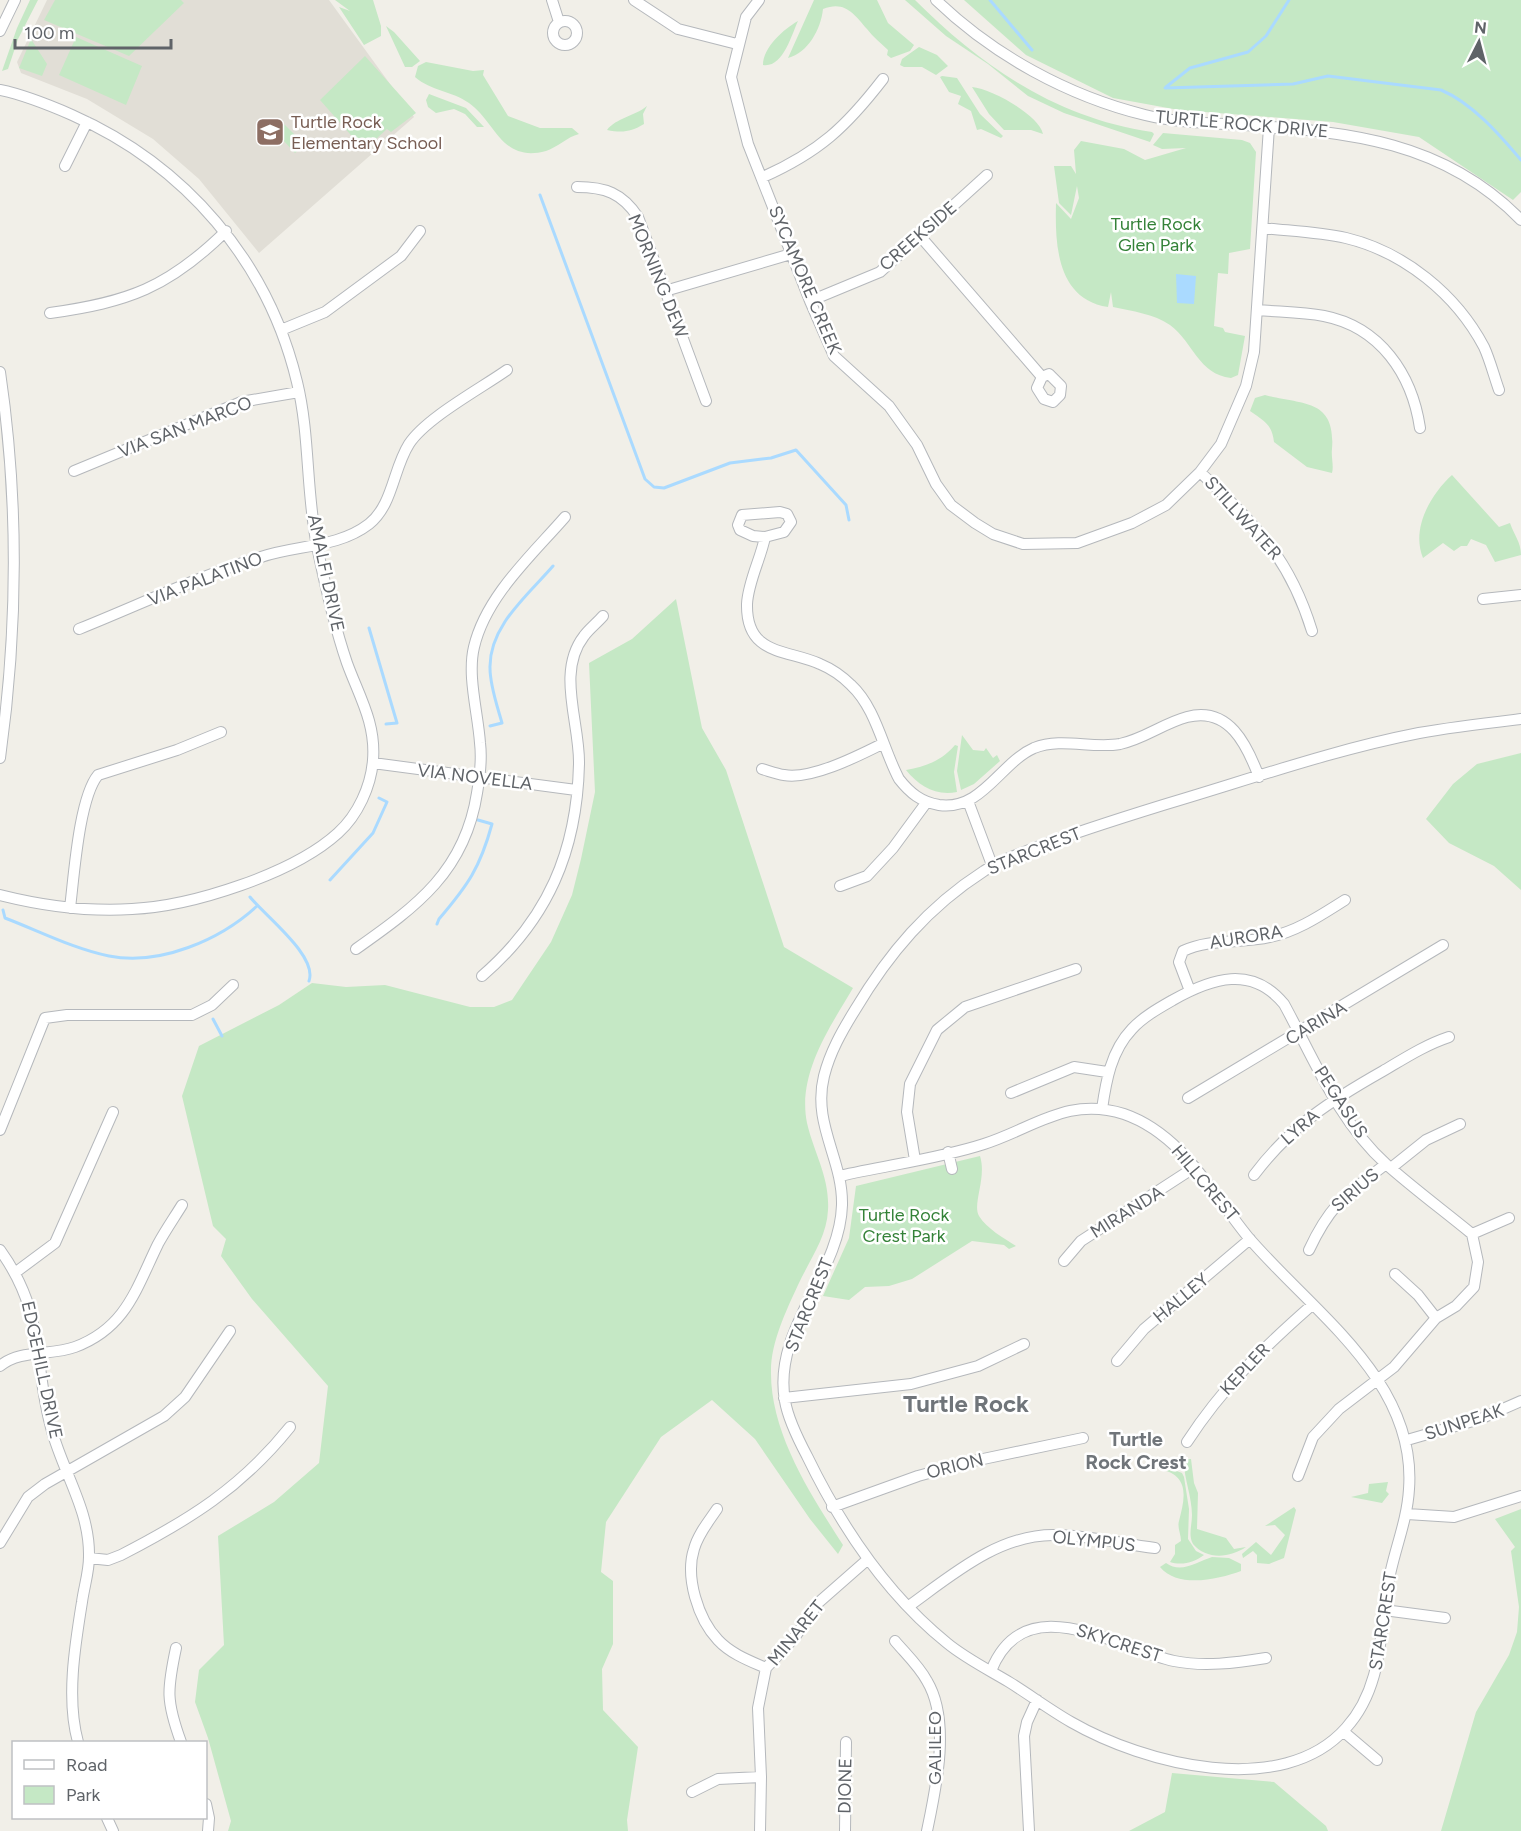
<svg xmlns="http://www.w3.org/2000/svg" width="1521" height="1831" font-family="Figtree,sans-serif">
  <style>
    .education { fill: #e1ded6 }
    .green { fill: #c5e8c5 }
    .water { fill: #aadaff }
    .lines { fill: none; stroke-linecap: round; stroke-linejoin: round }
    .stream { stroke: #aadaff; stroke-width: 3 }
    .minor-casing { stroke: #b5b8bc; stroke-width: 12 }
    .minor { stroke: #fff; stroke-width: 10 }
    .labels { text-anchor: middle; stroke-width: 5; stroke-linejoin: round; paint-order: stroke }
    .education-label { font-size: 18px; fill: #785e54; stroke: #fff; text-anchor: start }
    .street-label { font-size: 18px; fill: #5f6368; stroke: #fff }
    .park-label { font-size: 18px; fill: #348238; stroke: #fff }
    .neighbourhood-label { font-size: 20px; font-weight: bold; fill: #70757a; stroke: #fff }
    .district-label { font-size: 24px; font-weight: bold; fill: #70757a; stroke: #fff }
  </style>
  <rect width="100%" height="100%" fill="#f1efe8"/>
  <!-- education -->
  <path class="education" d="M47,0H329L414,117L259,253L199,179L153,139L87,99L21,73L17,62Z"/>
  <!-- green -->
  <path class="green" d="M30,0H38L18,39L8,69L2,71L17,28Z
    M55,0H181L184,3L129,56L44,20Z
    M335,0H373L381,26V36L364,45L339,7L350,11Z
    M814,0H877L888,23L914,45L910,51L891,58L887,55L888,50C881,43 873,37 867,29C854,14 845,0 823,9C821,29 808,53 788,58Z
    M905,0H915C982,67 1057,118 1152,132L1154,134L1150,142L1064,113L1028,96L988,64L946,36Z
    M964,0H1521V192L1513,200L1419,137L1333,122L1179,110L1113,98L1026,55Z
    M798,21C791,36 783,68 763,65C763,47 784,29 798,21Z
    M386,26L394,32L420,61L412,67H405Z
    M76,37L142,66L126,105L59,75Z
    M31,39L47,64L42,76L19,68Z
    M919,47L937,55L948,66L936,75L922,67H904L900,65L902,59Z
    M365,56L416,113L391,132L387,129L364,150L320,100Z
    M426,62L473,71L484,70L483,75L508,116L540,128H572L579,134C567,137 558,147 546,151C501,163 496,122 469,103C452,91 431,91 415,77L418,66Z
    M942,76L957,78L980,114L1003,136L1001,138L981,129L977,130L971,111L958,104L961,96L949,92L940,77Z
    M972,87C992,89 1039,115 1043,134L1031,130H1004L989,114Z
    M429,94L466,108L484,127H477L465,114L454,109L436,113L428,107L426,100Z
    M647,106L643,114L644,124C631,132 622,133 607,130C616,118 635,116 647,106Z
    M278,118L304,144L295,153L270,126Z
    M1163,133L1242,140L1250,143L1256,152L1250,249L1229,253L1228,274L1218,273L1214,326L1223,328L1225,332L1245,336L1238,375L1231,378C1198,374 1194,343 1170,325C1154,314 1132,311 1113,307L1111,292L1108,307C1056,299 1055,243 1056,203L1071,219L1079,198L1077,186L1071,215L1059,203L1054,166H1071L1076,174L1074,150L1081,141L1124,149L1145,160L1186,148L1162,149L1153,145Z
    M1265,395C1302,405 1336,398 1332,449C1331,457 1334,466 1332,473L1307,467L1274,442C1272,424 1264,421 1250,411L1255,398Z
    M1452,475L1499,527L1510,523C1514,535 1521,542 1521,555L1495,562L1486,545L1471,539L1467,546H1461L1454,551L1443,543L1423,558C1411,529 1430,495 1452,475Z
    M676,599L702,728L726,770L784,947L853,988C830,1027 797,1074 807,1123C814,1153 830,1178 828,1210C827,1237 809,1261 798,1285C786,1311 771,1342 771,1371C770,1433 811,1495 843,1545L838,1554L810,1519L755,1439L712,1400L661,1437L606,1522L601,1572L613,1581V1644L602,1669L603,1710L638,1747L627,1820L628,1831H228L231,1821L208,1738L195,1702L199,1670L224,1645L218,1536L274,1502L319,1463L328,1386L252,1299L221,1256L226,1239L213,1226L182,1096L199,1046L279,1005L312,983L346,987L385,985L470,1007H494L512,1000L551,942L572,895L581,859L595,792L589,663L632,639Z
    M962,735L973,750L984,751L986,748L993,758L997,755L1000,761L974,784L961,790L957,771Z
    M955,745L958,746L954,772L957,792C935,796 919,786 906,770C927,766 941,761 955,745Z
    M1521,753V890L1494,866L1449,843L1426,819L1453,784L1477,764Z
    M980,1156C987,1178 972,1204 979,1216C987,1229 1004,1238 1016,1246L1009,1249L1004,1245L972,1241L912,1279L889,1286L865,1287L849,1300L823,1296L849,1238L856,1186Z
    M1184,1459H1191L1194,1483L1198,1493L1197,1529L1226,1538L1234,1549L1246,1547C1230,1558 1206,1560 1193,1544C1188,1535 1192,1525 1192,1515C1192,1496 1183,1476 1184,1459Z
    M1161,1465L1182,1473L1184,1477L1189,1509L1188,1539L1196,1551L1204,1555C1195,1562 1182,1566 1170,1562L1175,1554V1545L1181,1541C1181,1534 1177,1527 1179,1521C1184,1501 1191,1477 1163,1470Z
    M1388,1482L1386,1491L1389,1494L1382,1503L1351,1497L1368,1493L1369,1484Z
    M1294,1507L1296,1510L1284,1558L1269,1564L1257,1563V1555L1253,1551L1243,1558L1242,1554L1256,1542L1271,1555L1285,1535L1275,1525L1265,1526Z
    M1521,1509V1831H1441L1476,1712L1509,1655L1517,1632L1519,1607L1511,1551L1515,1547L1495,1519Z
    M1212,1557L1229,1558L1241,1564V1571C1219,1579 1178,1589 1160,1567L1166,1563C1181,1574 1197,1562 1212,1557Z
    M1172,1773L1274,1782L1326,1826L1328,1831H1129L1165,1812Z"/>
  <!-- water -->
  <path class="water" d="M1176,274L1196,276L1194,304L1177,303Z"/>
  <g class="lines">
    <!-- stream -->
    <path class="stream" d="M990,0L1032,50
      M1166,87L1190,68L1248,52L1266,36L1289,0
      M1165,88L1293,84L1328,76L1441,90C1472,103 1499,134 1521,160
      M540,195L645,479L654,487L664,488L730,463L771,458L796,450L846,505L849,520
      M369,628L397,723L386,724
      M490,726L502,723C497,705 490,686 490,668C489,626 528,595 553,566
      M330,880L373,833L387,802L379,798
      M250,897C265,916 318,956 309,981
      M3,910L5,918C39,931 74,949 109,956C160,966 220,940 257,906
      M437,924L439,919C468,885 480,868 492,824L478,820
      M213,1019L222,1036"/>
    <!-- minor casing -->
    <g class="minor-casing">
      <path id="minor" d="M552,0L559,22
        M634,0L678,29L737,44
        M759,0L746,17L731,77L748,144L810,301L834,356L889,406L917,445L936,484L951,505L975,523L993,534L1023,544L1077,543L1132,523L1166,505L1200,472L1221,444L1246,386L1254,352L1269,127
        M936,0C993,55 1068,96 1145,115C1177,123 1212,123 1245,125C1349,132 1444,141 1521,220
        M553 33a12 12 0 1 1 24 0a12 12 0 1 1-24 0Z
        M0,31L15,0
        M0,90C25,95 49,105 72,115C185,165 268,261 297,382C310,435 306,492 317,546C325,585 334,625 347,663C359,696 376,723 373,760C371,786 358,815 338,833C293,874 192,906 132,909C87,912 44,906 0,895
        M65,166L87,122
        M763,177C819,152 846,127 883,79
        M577,187C605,187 622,193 638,217L706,401
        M1263,228C1290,231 1319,232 1346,238C1404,252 1456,294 1484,347C1490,360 1494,376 1499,390
        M920,236L1042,377
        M665,291L791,254
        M810,301L880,272L987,175
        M1258,310C1280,312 1302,312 1324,316C1380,327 1412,374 1420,428
        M50,313C128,302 168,288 226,231
        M281,330L325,312L401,256L420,231
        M0,372C19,501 18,629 0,758
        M1049,374L1061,386L1060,395L1053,402L1044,399L1037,388L1042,377Z
        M74,471L241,402L299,392
        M1200,472C1255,525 1289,556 1312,631
        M765,537L753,536L740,530L738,525L742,515L780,512L787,514L791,522L784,532L765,537C761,558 748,582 747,604C746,656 787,649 820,664C832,669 842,676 851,685C876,708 883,749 899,779C910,793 921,802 939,805C982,811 1000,763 1034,748C1062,737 1091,749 1120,744C1144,739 1164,723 1187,717C1229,706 1247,745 1259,777
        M1483,599L1521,595
        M79,629C139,605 199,576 261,557C296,545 338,548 369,524C393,505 393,469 409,444C426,418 480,389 507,370
        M373,763L576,790
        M762,769C769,771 777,774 784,775C811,780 858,756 882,744
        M968,801L992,865
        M840,886L867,876L893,848L926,803
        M70,908C74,876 79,798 98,775L177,750L221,732
        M356,949C417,906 465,871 477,793C480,776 482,759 480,743C478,713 467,676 474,647C486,596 532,555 565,517
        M482,976C548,919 577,851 579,764C580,723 556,672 584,636C589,629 597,623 603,616
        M1190,991L1179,962L1183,951C1210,938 1241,944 1270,937C1298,931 1321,915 1345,900
        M1011,1093L1074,1067L1107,1072
        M1188,1098L1443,945
        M1102,1109C1106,1081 1111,1051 1132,1029C1143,1017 1159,1008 1173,1000C1212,978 1252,965 1284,1004C1314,1059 1339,1122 1386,1164C1413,1188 1444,1211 1472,1234L1478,1262L1474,1287L1456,1306L1436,1318L1394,1367L1339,1409L1313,1437L1298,1476
        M0,1130L45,1018L67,1015H192L212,1005L233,985
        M948,1152L952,1169
        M915,1160L907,1112L910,1084L937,1030L965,1007L1076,969
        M1391,1168L1426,1140L1460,1124
        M1254,1175C1291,1126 1330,1101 1383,1071C1405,1058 1425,1045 1449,1037
        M840,1176C887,1165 938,1159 984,1144C1034,1128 1068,1096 1124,1114C1182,1134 1212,1193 1248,1237C1311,1311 1417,1380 1409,1489C1407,1524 1392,1555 1387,1590C1380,1638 1381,1690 1346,1728C1282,1800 1144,1764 1071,1722C1050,1710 1030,1695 1009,1682C989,1670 965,1658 947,1643C885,1593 841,1526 807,1456C798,1439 788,1419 785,1401C772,1329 840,1274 842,1205C843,1159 812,1124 824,1076C830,1052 842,1031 855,1010C889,953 928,907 984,871C1000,860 1019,854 1037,847C1079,831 1121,818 1163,805C1248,780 1332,750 1419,733C1452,727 1487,723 1521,719
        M1472,1234L1509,1218
        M0,1250C47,1315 32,1362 52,1431C64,1474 90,1511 89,1557C89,1572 84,1587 82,1602C75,1645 66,1699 78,1742
        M1309,1250C1331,1203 1346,1195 1386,1164
        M1064,1261L1081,1241L1195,1167
        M16,1272L55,1243L113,1112
        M1395,1274L1418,1295L1436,1318
        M1117,1361L1144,1329L1250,1239
        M0,1366C20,1349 51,1356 75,1347C126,1328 136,1289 158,1244C165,1231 174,1218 182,1205
        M784,1398L911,1384L978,1366L1024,1344
        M1407,1440L1480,1419L1521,1401
        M1187,1442C1222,1388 1264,1347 1312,1305
        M832,1507L918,1476L969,1462L1083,1438
        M717,1509C709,1521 698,1534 694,1549C685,1577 698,1619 718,1640C731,1654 750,1661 766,1668
        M1407,1514L1454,1517L1521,1496
        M0,1543L28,1497L45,1484L164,1416L185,1397L230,1331
        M89,1558L108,1560L121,1555C189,1520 241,1488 290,1427
        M909,1606C952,1575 999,1534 1055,1535C1088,1535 1122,1544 1155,1548
        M1384,1610L1445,1618
        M895,1641C905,1653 919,1666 927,1681C951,1721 936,1788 927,1831
        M176,1648C167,1690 166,1701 181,1742
        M991,1671C1025,1585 1117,1649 1174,1661C1204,1667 1235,1663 1266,1658
        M1344,1732L1377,1760
        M692,1792L718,1779L761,1777
        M206,1804L209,1818L208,1831
        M107,1818L113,1831
        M760,1831L761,1777L758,1708L766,1668L795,1637L818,1603L867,1560
        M845,1831L846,1742
        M1029,1831L1024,1736L1027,1722L1037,1700"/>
    </g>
    <!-- minor -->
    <use href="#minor" class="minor"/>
  </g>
  <!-- icons -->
  <defs>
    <g id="school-square" transform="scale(1.5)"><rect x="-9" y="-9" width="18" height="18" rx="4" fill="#8d6e63" stroke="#fff"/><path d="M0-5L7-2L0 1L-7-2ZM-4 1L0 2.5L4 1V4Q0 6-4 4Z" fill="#fff"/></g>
  </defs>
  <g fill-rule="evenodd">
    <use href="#school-square" x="270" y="132"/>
  </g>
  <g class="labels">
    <!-- education labels -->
    <g class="education-label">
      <text x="291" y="128">Turtle Rock<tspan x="291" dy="21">Elementary School</tspan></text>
    </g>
    <!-- street labels -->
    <g class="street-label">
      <text transform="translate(1242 124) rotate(5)" y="6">TURTLE ROCK DRIVE</text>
      <text transform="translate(918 236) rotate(-41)" y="6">CREEKSIDE</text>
      <text transform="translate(658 276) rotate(68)" y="6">MORNING DEW</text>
      <text transform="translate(805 280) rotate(67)" y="6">SYCAMORE CREEK</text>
      <text transform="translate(185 427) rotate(-21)" y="6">VIA SAN MARCO</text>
      <text transform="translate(1243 518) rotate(48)" y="6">STILLWATER</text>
      <text transform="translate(326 573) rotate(78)" y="6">AMALFI DRIVE</text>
      <text transform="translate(205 579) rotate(-21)" y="6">VIA PALATINO</text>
      <text transform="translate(475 777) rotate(7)" y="6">VIA NOVELLA</text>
      <text transform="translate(1034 851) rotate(-22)" y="6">STARCREST</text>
      <text transform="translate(1246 937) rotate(-9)" y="6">AURORA</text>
      <text transform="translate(1316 1023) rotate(-31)" y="6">CARINA</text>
      <text transform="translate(1341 1102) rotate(57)" y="6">PEGASUS</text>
      <text transform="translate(1300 1127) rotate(-41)" y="6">LYRA</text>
      <text transform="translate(1205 1183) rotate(50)" y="6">HILLCREST</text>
      <text transform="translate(1355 1190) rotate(-41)" y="6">SIRIUS</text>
      <text transform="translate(1127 1212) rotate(-32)" y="6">MIRANDA</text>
      <text transform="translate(1181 1298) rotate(-40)" y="6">HALLEY</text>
      <text transform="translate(809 1305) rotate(-68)" y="6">STARCREST</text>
      <text transform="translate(1245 1369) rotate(-47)" y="6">KEPLER</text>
      <text transform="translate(42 1370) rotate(78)" y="6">EDGEHILL DRIVE</text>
      <text transform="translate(1464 1422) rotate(-18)" y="6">SUNPEAK</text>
      <text transform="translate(955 1466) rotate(-14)" y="6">ORION</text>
      <text transform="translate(1094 1541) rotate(6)" y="6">OLYMPUS</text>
      <text transform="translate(1383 1621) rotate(-81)" y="6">STARCREST</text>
      <text transform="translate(796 1633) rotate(-51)" y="6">MINARET</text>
      <text transform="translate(1119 1643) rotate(18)" y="6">SKYCREST</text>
      <text transform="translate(935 1748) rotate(-90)" y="6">GALILEO</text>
      <text transform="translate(845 1786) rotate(-89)" y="6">DIONE</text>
    </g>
    <!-- park labels -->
    <g class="park-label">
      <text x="1156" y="230">Turtle Rock<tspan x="1156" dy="21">Glen Park</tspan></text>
      <text x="904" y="1221">Turtle Rock<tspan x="904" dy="21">Crest Park</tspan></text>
    </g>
    <!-- neighbourhood labels -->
    <g class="neighbourhood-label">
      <text x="1136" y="1446">Turtle<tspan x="1136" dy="23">Rock Crest</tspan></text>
    </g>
    <!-- district labels -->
    <g class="district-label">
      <text x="966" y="1412">Turtle Rock</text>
    </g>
  </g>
  <!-- legend -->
  <rect x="12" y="1741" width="195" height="78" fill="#ffffff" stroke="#bfc1c3" stroke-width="1.5"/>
  <rect x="24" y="1760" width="30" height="9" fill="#ffffff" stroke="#bfc1c3" stroke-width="1.5"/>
  <text x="66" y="1771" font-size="18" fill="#5f6368">Road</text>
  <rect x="24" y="1786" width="30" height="18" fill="#c5e8c5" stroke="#bfc1c3" stroke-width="1.5"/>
  <text x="66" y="1801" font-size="18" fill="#5f6368">Park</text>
  <!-- north arrow -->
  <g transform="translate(1479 42) rotate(6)" stroke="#ffffff" stroke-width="4.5" paint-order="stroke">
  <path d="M0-4.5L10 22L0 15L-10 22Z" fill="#5f6368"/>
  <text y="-9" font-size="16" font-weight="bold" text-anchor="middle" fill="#5f6368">N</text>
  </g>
  <!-- scale -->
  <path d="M15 39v9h156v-9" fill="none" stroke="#5f6368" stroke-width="3"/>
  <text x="24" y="39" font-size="18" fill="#5f6368" stroke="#ffffff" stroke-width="4.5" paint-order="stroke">100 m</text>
</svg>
